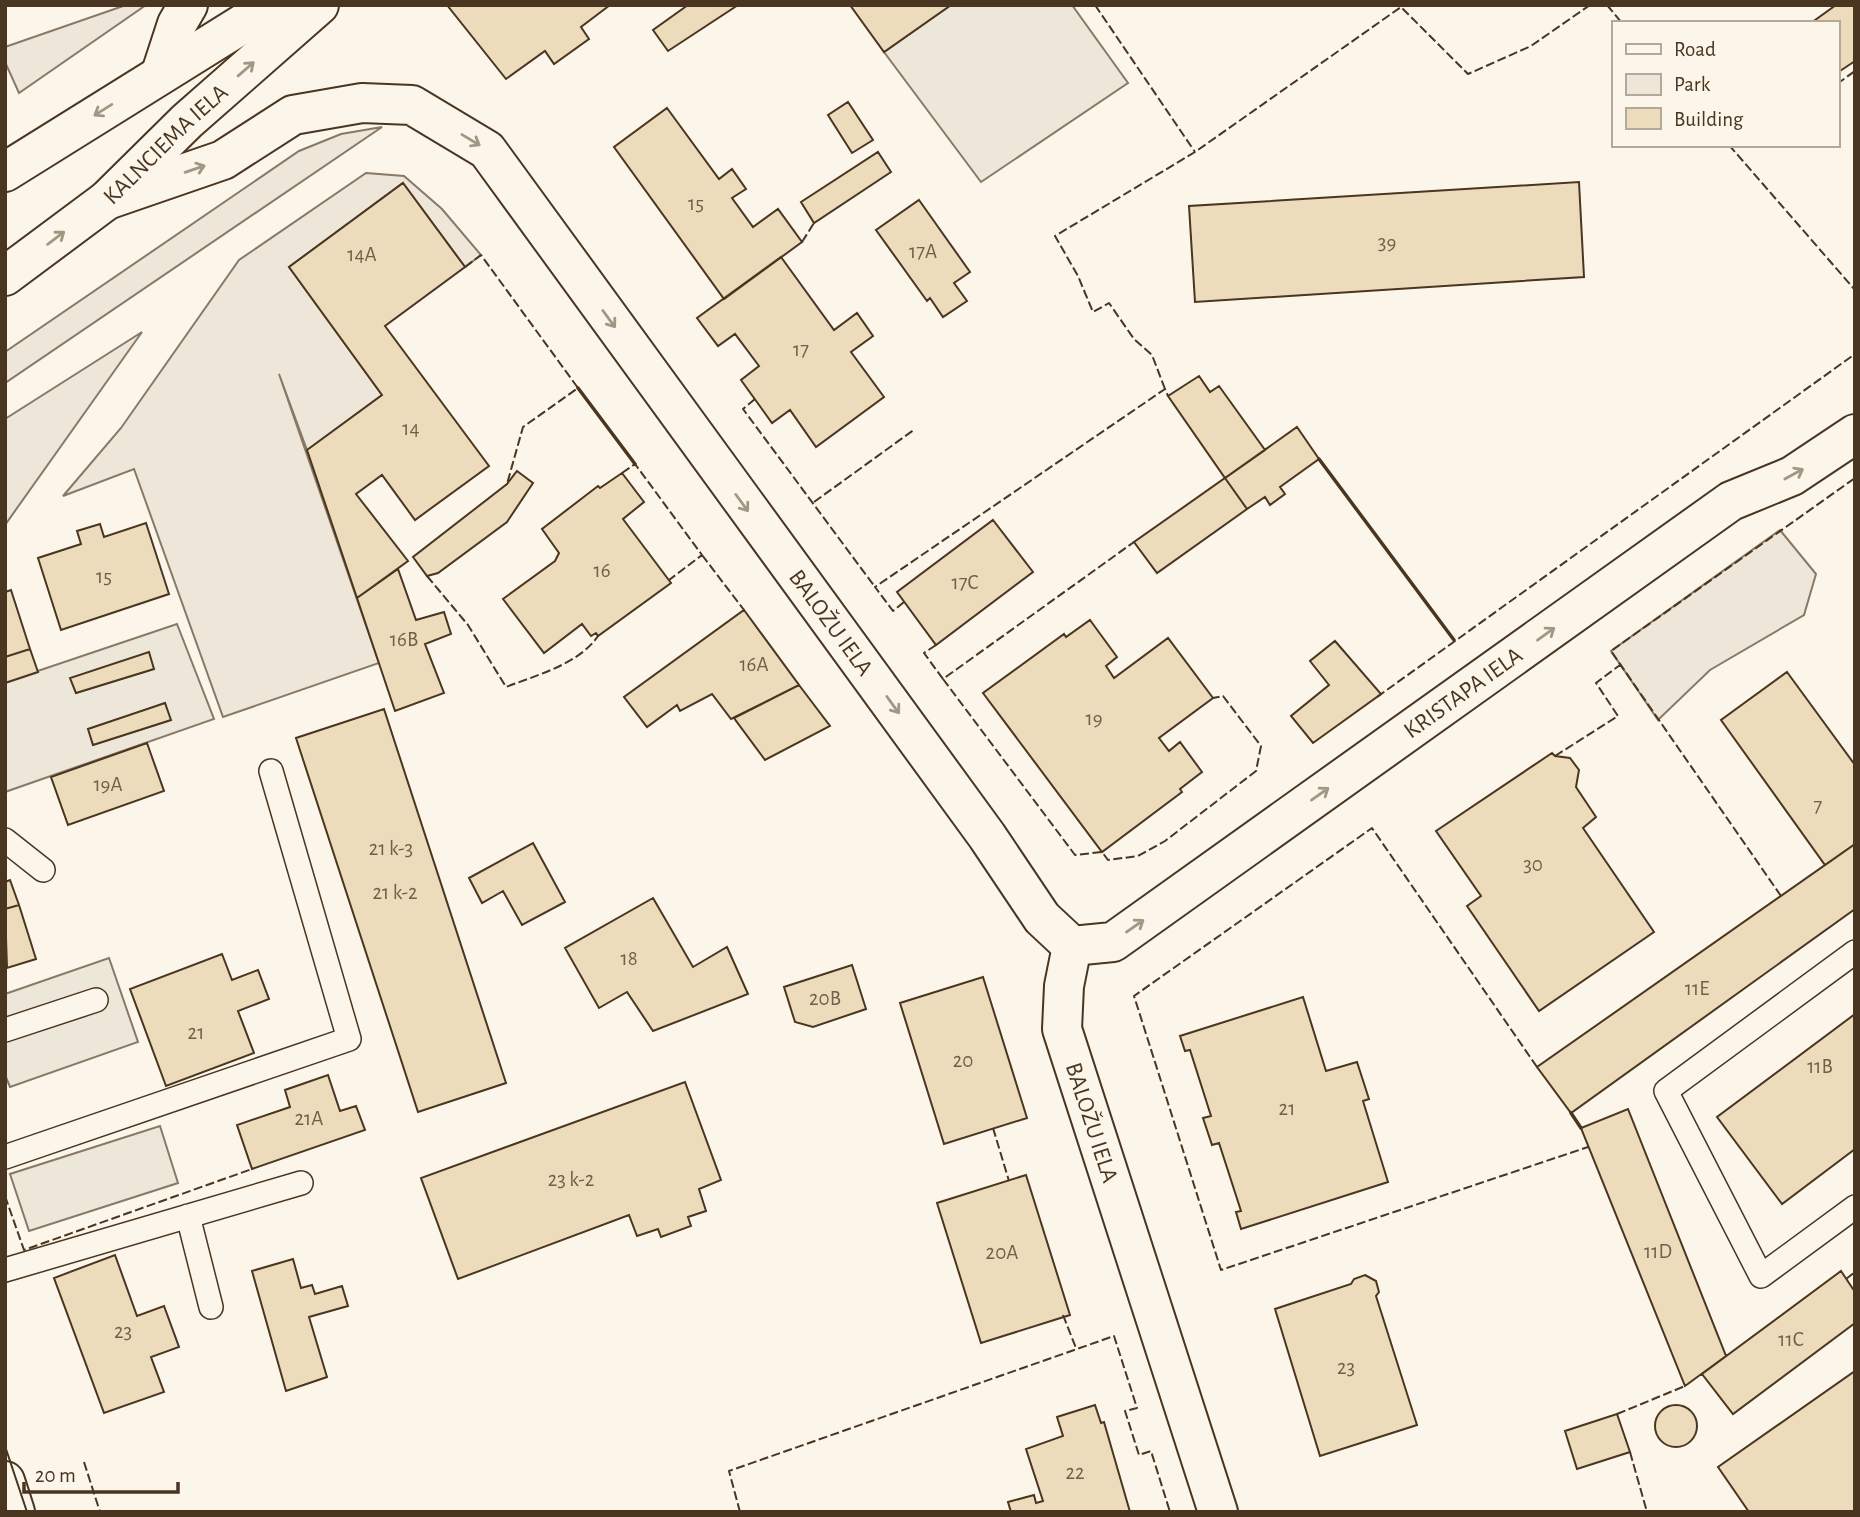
<svg xmlns="http://www.w3.org/2000/svg" width="1860" height="1517" font-family="'Alegreya Sans',sans-serif">
  <style>
    .green { fill: #ede6d9; stroke: #887966; stroke-width: 2 }
    .parking { fill: #ede7d9; stroke: #887966; stroke-width: 2; fill-rule: evenodd }
    .building { fill: #ecdcbc; stroke: #4a3520; stroke-width: 2 }
    .lines { fill: none; stroke-linecap: round; stroke-linejoin: round }
    .service-casing { stroke: #4a3520; stroke-width: 26 }
    .minor-casing { stroke: #4a3520; stroke-width: 42 }
    .secondary-casing { stroke: #4a3520; stroke-width: 42 }
    .primary-casing { stroke: #4a3520; stroke-width: 42 }
    .service { stroke: #fbf6e9; stroke-width: 23 }
    .minor { stroke: #fbf6e9; stroke-width: 38 }
    .secondary { stroke: #fbf6e9; stroke-width: 38 }
    .primary { stroke: #fbf6e9; stroke-width: 38 }
    .tram { stroke: #4a3520; stroke-width: 2 }
    .fence { stroke: #4a3520; stroke-width: 2; stroke-dasharray: 9 3.5; stroke-linecap: butt }
    .wall { stroke: #4a3520; stroke-width: 3.5 }
    .oneway { stroke: #a29684 }
    .labels { text-anchor: middle; stroke-width: 5; stroke-linejoin: round; paint-order: stroke }
    .number-label { font-size: 21px; fill: #725f47 }
    .street-label { font-size: 24px; fill: #4a3520; stroke: #fbf6e9 }
  </style>
  <rect width="100%" height="100%" fill="#fbf6e9"/>
  <!-- green -->
  <path class="green" d="M126,5H146L19,93L5,62V47Z
    M382,127L5,383V352L299,151L341,134Z
    M366,173L404,176L442,209L481,255L465,267L403,183L289,267L382,395L307,450L279,374L379,663L223,717L134,469L63,496L121,428L239,260Z
    M142,332L5,525V419Z
    M1780,530L1816,574L1804,615L1710,670L1658,720L1611,651Z"/>
  <!-- parking -->
  <path class="parking" d="M951,5H1072L1128,83L981,182L884,52Z
    M177,624L214,719L5,792V682ZM153,669L76,693L71,679ZM165,703L170,720L93,745L89,730Z
    M109,958L138,1042L10,1087L5,1075V994Z
    M160,1126L178,1183L29,1231L10,1174Z"/>
  <!-- building -->
  <path class="building" d="M447,5H610L581,27L589,39L554,64L545,51L506,79Z
    M688,5H738L668,51L653,30Z
    M850,5H951L884,52Z
    M1836,5H1855V61L1837,73V23H1811Z
    M848,102L873,140L852,153L828,115Z
    M667,108L719,179L732,169L746,189L732,198L753,227L778,209L802,242L724,299L614,147Z
    M878,152L891,172L814,223L801,202Z
    M1579,182L1584,277L1195,302L1189,206Z
    M403,183L465,267L385,326L489,466L415,520L382,475L356,494L408,561L357,598L307,450L382,395L289,267Z
    M919,200L970,272L954,283L967,301L943,317L930,298L927,301L876,230Z
    M781,257L834,330L857,313L873,336L851,352L884,397L816,447L790,410L772,423L741,380L759,366L735,334L718,346L697,318Z
    M1199,376L1210,392L1219,386L1265,450L1225,478L1168,396Z
    M1297,427L1319,459L1280,487L1285,494L1270,505L1265,497L1247,509L1225,478Z
    M517,471L533,483L507,522L438,573L427,576L413,557L507,484Z
    M622,473L644,502L623,519L671,583L598,636L596,633L591,636L582,624L544,653L503,599L555,561L559,553L542,529L598,486L600,488Z
    M1225,478L1247,509L1157,573L1134,542Z
    M993,520L1033,572L936,645L897,592Z
    M146,523L169,594L61,630L38,558L81,544L77,531L100,524L104,537Z
    M398,569L416,620L444,612L451,634L425,644L444,693L395,711L357,598Z
    M11,590L30,649L5,657V592Z
    M744,610L799,685L731,719L712,694L680,711L677,705L647,727L624,697Z
    M1090,620L1117,657L1106,666L1114,678L1168,638L1213,698L1159,738L1169,751L1180,742L1202,772L1180,789L1182,792L1102,852L983,693L1064,634L1066,637Z
    M1335,641L1381,694L1313,743L1291,716L1329,685L1310,661Z
    M30,649L38,672L5,683V657Z
    M149,652L154,669L76,693L70,678Z
    M1787,672L1855,765V844L1825,865L1721,720Z
    M799,685L830,726L765,760L734,718Z
    M165,703L171,720L93,745L88,729Z
    M384,709L506,1083L418,1112L296,738Z
    M147,743L164,791L68,825L51,777Z
    M1552,753L1555,756L1570,758L1579,770L1576,787L1596,817L1583,828L1654,932L1539,1011L1467,906L1481,896L1436,831Z
    M533,843L565,902L522,925L503,891L482,903L469,878Z
    M1855,844V909L1571,1113L1537,1067Z
    M10,880L19,905L5,909V882Z
    M653,898L693,967L727,947L748,994L653,1031L627,992L599,1008L565,948Z
    M19,905L36,959L7,968L5,909Z
    M222,954L232,980L258,970L269,999L238,1011L254,1053L166,1086L130,989Z
    M852,965L866,1009L813,1027L795,1022L784,987Z
    M983,977L1027,1118L944,1144L900,1003Z
    M1303,997L1326,1071L1357,1062L1369,1099L1363,1101L1388,1182L1241,1229L1236,1212L1241,1211L1219,1143L1212,1145L1203,1118L1211,1116L1190,1050L1185,1051L1180,1036Z
    M1855,1014V1149L1782,1204L1717,1117Z
    M328,1075L340,1111L356,1106L365,1130L252,1169L237,1125L290,1107L285,1090Z
    M685,1082L721,1180L699,1189L706,1211L688,1217L691,1226L661,1237L658,1229L637,1236L629,1215L458,1279L421,1178Z
    M1628,1109L1726,1356L1685,1386L1581,1128Z
    M1026,1175L1070,1315L981,1343L937,1203Z
    M115,1255L137,1316L164,1306L179,1347L151,1357L164,1392L104,1413L54,1278Z
    M293,1259L301,1288L312,1285L315,1294L342,1286L348,1306L309,1317L327,1377L286,1391L252,1271Z
    M1841,1271L1855,1292V1323L1733,1414L1702,1374Z
    M1365,1275L1376,1281L1379,1292L1376,1296L1417,1425L1320,1456L1275,1309L1351,1284L1354,1279Z
    M1855,1371V1512H1749L1718,1467Z
    M1095,1405L1101,1423L1104,1422L1130,1512H1011L1008,1502L1034,1495L1036,1503L1043,1501L1026,1449L1063,1436L1057,1417Z
    M1655 1426a21 21 0 1 1 42 0a21 21 0 1 1-42 0Z
    M1617,1414L1630,1452L1577,1469L1565,1431Z"/>
  <g class="lines">
    <!-- service casing -->
    <g class="service-casing">
      <path id="service" d="M5,840L43,870
        M1855,952L1666,1091L1761,1276L1855,1207
        M5,1030L96,1000
        M5,1157L349,1039L271,771
        M188,1216L211,1307
        M5,1270L301,1183"/>
    </g>
    <!-- minor casing -->
    <g class="minor-casing">
      <g id="minor">
        <path d="M161,73L177,24L188,5"/>
        <path id="s1" d="M107,200L223,160L293,115L362,103L412,105L487,150L987,836L1042,918L1072,946"/>
        <path id="s2" d="M1072,946L1113,942L1731,501L1792,476L1855,434"/>
        <path id="s3" d="M1072,946L1064,986L1062,1029L1218,1512"/>
      </g>
    </g>
    <!-- secondary casing -->
    <g class="secondary-casing">
      <path id="secondary" d="M5,1481L15,1512"/>
    </g>
    <!-- primary casing -->
    <g class="primary-casing">
      <g id="primary">
        <path d="M5,172L273,5"/>
        <path id="s4" d="M5,276L107,200L187,121L319,5"/>
      </g>
    </g>
    <!-- service -->
    <use href="#service" class="service"/>
    <!-- minor -->
    <use href="#minor" class="minor"/>
    <!-- secondary -->
    <use href="#secondary" class="secondary"/>
    <!-- primary -->
    <use href="#primary" class="primary"/>
    <!-- tram -->
    <path class="tram" d="M5,1446L27,1512"/>
    <!-- fence -->
    <path class="fence" d="M1095,5L1195,152
      M1607,5L1622,23
      M1837,84L1855,71
      M1729,145L1855,290
      M802,242L814,223
      M465,267L481,255L578,388L523,427L507,484
      M1165,389L1152,355L1134,339L1109,303L1093,312L1078,276L1055,236L1195,152L1401,7L1468,74L1531,46L1590,5
      M755,399L743,409L875,587
      M622,473L635,464L702,555L669,580
      M814,502L915,429
      M702,555L744,610
      M427,576L468,625L506,687C537,675 579,664 598,636
      M904,602L893,611L875,587L1165,389L1168,396
      M936,645L924,653L943,679L1134,542
      M943,679L1075,855L1102,852L1108,860L1138,856L1165,841L1256,771L1261,746L1223,696L1213,698
      M1377,697L1855,354
      M1555,756L1618,716L1596,683L1620,665
      M1781,896L1611,651L1855,478
      M1537,1067L1372,828L1134,996L1221,1270L1588,1147
      M993,1128L1009,1181
      M5,1196L24,1250L252,1169
      M1846,1279L1855,1272
      M1063,1315L1076,1348
      M1617,1414L1685,1386
      M1630,1452L1647,1512
      M84,1462L100,1512
      M740,1512L729,1471L1114,1336L1137,1408L1125,1411L1139,1455L1151,1451L1170,1512"/>
    <!-- wall -->
    <path class="wall" d="M578,388L635,464
      M1319,459L1454,640
      M1571,1113L1581,1128"/>
  </g>
  <!-- one-way arrows -->
  <defs><path id="oneway-shaft" d="M-6 0H5M1.5-3L5.5 0L1.5 3" fill="none" stroke-width="1.6" stroke-linecap="round" stroke-linejoin="round" transform="scale(1.75)"/></defs>
  <g class="oneway">
    <use href="#oneway-shaft" transform="translate(246 69) rotate(-41)"/>
    <use href="#oneway-shaft" transform="translate(103 110) rotate(148)"/>
    <use href="#oneway-shaft" transform="translate(471 140) rotate(31)"/>
    <use href="#oneway-shaft" transform="translate(195 169) rotate(-19)"/>
    <use href="#oneway-shaft" transform="translate(56 238) rotate(-37)"/>
    <use href="#oneway-shaft" transform="translate(609 319) rotate(54)"/>
    <use href="#oneway-shaft" transform="translate(1794 474) rotate(-29)"/>
    <use href="#oneway-shaft" transform="translate(742 503) rotate(54)"/>
    <use href="#oneway-shaft" transform="translate(1546 634) rotate(-36)"/>
    <use href="#oneway-shaft" transform="translate(893 705) rotate(54)"/>
    <use href="#oneway-shaft" transform="translate(1320 794) rotate(-35)"/>
    <use href="#oneway-shaft" transform="translate(1135 926) rotate(-35)"/>
  </g>
  <g class="labels">
    <!-- number labels -->
    <g class="number-label">
      <text x="696" y="210">15</text>
      <text x="1387" y="249">39</text>
      <text x="923" y="258">17A</text>
      <text x="362" y="261">14A</text>
      <text x="801" y="356">17</text>
      <text x="411" y="435">14</text>
      <text x="602" y="577">16</text>
      <text x="104" y="583">15</text>
      <text x="965" y="589">17C</text>
      <text x="404" y="646">16B</text>
      <text x="754" y="671">16A</text>
      <text x="1094" y="725">19</text>
      <text x="108" y="791">19A</text>
      <text x="1818" y="812">7</text>
      <text x="391" y="855">21 k-3</text>
      <text x="1533" y="871">30</text>
      <text x="395" y="899">21 k-2</text>
      <text x="629" y="965">18</text>
      <text x="1697" y="995">11E</text>
      <text x="825" y="1005">20B</text>
      <text x="196" y="1039">21</text>
      <text x="963" y="1067">20</text>
      <text x="1820" y="1073">11B</text>
      <text x="1287" y="1115">21</text>
      <text x="309" y="1125">21A</text>
      <text x="571" y="1186">23 k-2</text>
      <text x="1658" y="1258">11D</text>
      <text x="1002" y="1259">20A</text>
      <text x="123" y="1338">23</text>
      <text x="1791" y="1346">11C</text>
      <text x="1346" y="1374">23</text>
      <text x="1075" y="1479">22</text>
    </g>
    <!-- street labels -->
    <g class="street-label">
      <text dy="8" stroke="none"><textPath href="#s4" startOffset="208">KALNCIEMA IELA</textPath></text>
      <text dy="8" stroke="none"><textPath href="#s1" startOffset="998">BALOŽU IELA</textPath></text>
      <text dy="8" stroke="none"><textPath href="#s2" startOffset="471">KRISTAPA IELA</textPath></text>
      <text dy="8" stroke="none"><textPath href="#s3" startOffset="182">BALOŽU IELA</textPath></text>
    </g>
  </g>
  <!-- border -->
  <rect width="1860" height="1517" fill="none" stroke="#4a3520" stroke-width="14"/>
  <!-- legend -->
  <rect x="1612" y="21" width="228" height="126" fill="#fbf6e9" stroke="#b4a999" stroke-width="2"/>
  <rect x="1626" y="44" width="35" height="10" fill="#fbf6e9" stroke="#b4a999" stroke-width="2"/>
  <text x="1674" y="56" font-size="21" fill="#4a3520">Road</text>
  <rect x="1626" y="74" width="35" height="21" fill="#ede6d9" stroke="#b4a999" stroke-width="2"/>
  <text x="1674" y="91" font-size="21" fill="#4a3520">Park</text>
  <rect x="1626" y="108" width="35" height="21" fill="#ecdcbc" stroke="#b4a999" stroke-width="2"/>
  <text x="1674" y="126" font-size="21" fill="#4a3520">Building</text>
  <!-- scale -->
  <path d="M24 1482v10h154v-10" fill="none" stroke="#4a3520" stroke-width="3.5"/>
  <text x="35" y="1482" font-size="21" fill="#4a3520" stroke="#fbf6e9" stroke-width="5" paint-order="stroke">20 m</text>
</svg>
